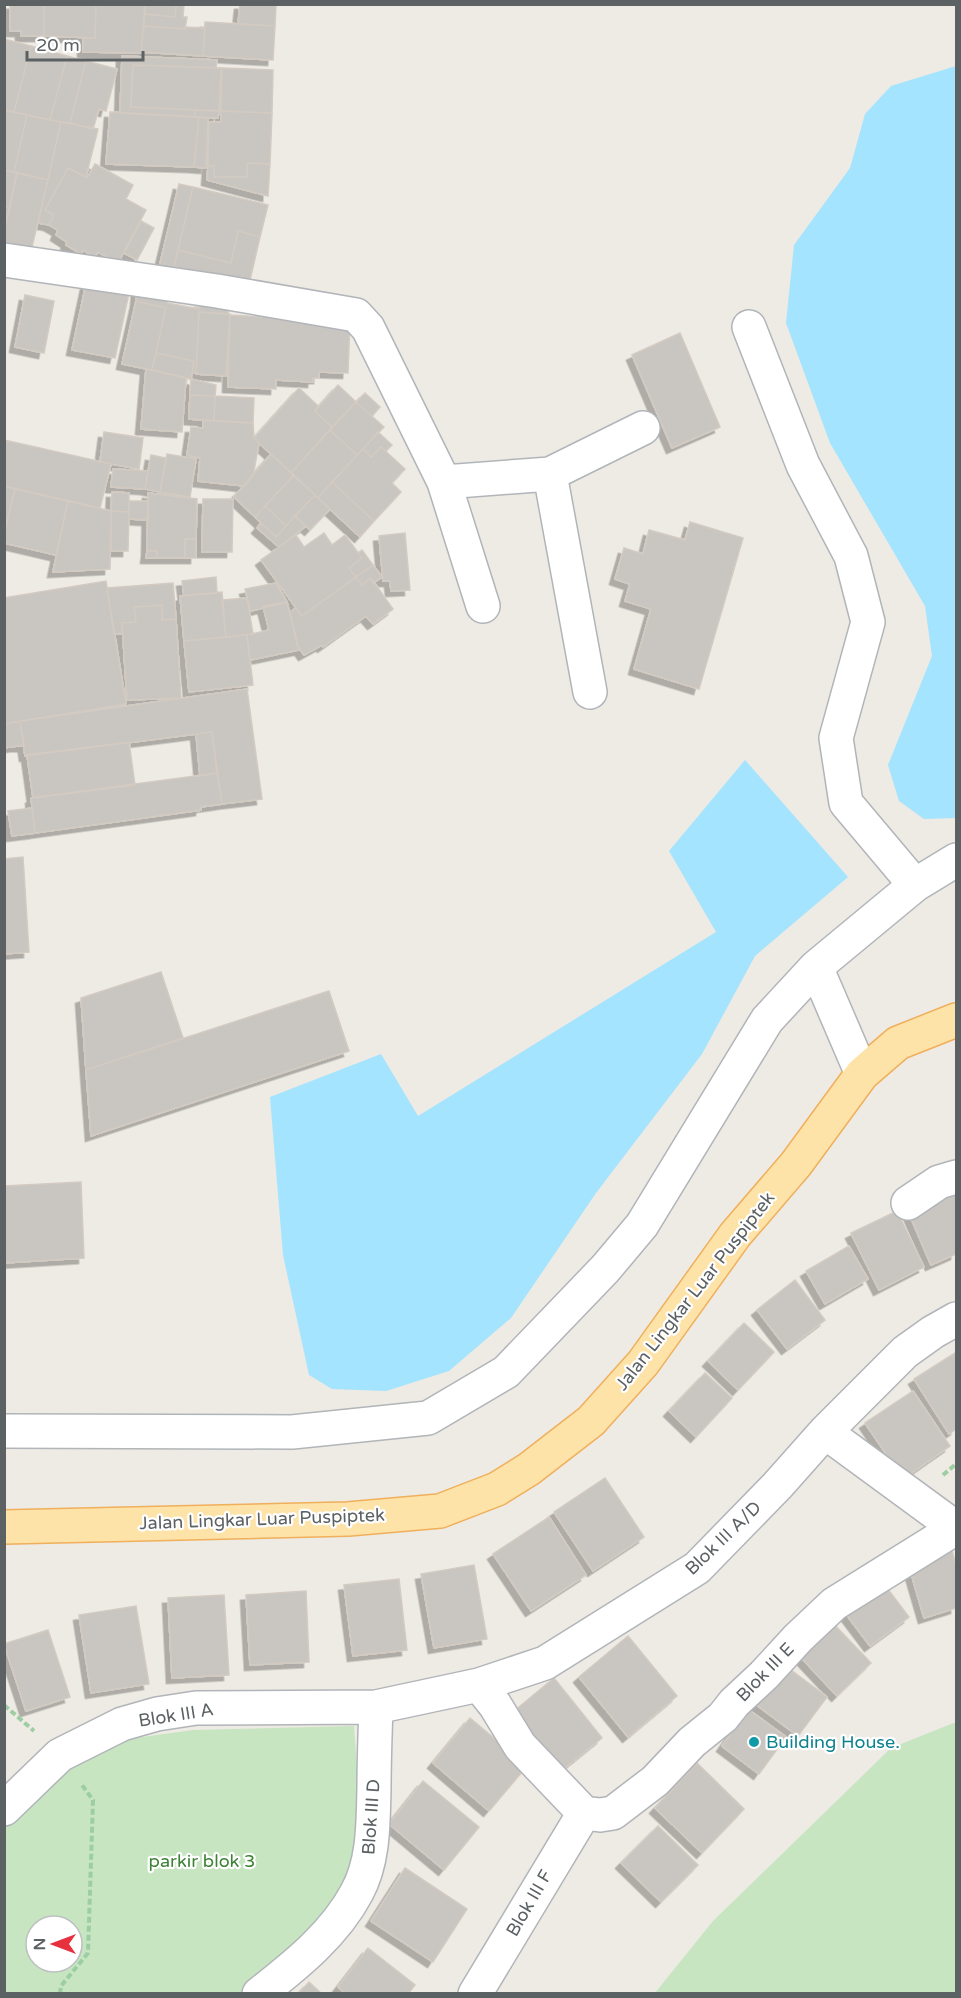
<svg xmlns="http://www.w3.org/2000/svg" width="961" height="1998" font-family="'Varela Round',sans-serif">
  <style>
    .green { fill: #c6e5c0; fill-rule: evenodd }
    .water { fill: #a4e4fe }
    .building { fill: #c9c5c0; stroke: #d3cbc2; stroke-width: 1.5; filter: url(#shadow) }
    .lines { fill: none; stroke-linecap: round; stroke-linejoin: round }
    .minor-casing { stroke: #b1b5b9; stroke-width: 36 }
    .major-casing { stroke: #f0af5b; stroke-width: 36 }
    .path { stroke: #9dcea3; stroke-width: 4; stroke-dasharray: 6 3; stroke-linecap: butt }
    .minor { stroke: #fff; stroke-width: 33 }
    .major { stroke: #fee3a9; stroke-width: 33 }
    .culture-dot { fill: #0f9aa8; stroke: #fff; stroke-width: 2 }
    .labels { text-anchor: middle; stroke-width: 4.5; stroke-linejoin: round; paint-order: stroke }
    .street-label { font-size: 18px; fill: #5c6164; stroke: #fff }
    .culture-label { font-size: 18px; fill: #0d838f; stroke: #fff; text-anchor: start }
    .park-label { font-size: 18px; fill: #3d8235; stroke: #fff }
  </style>
  <defs>
    <filter id="shadow"><feDropShadow dx="-5.5" dy="5.5" stdDeviation="0" flood-color="#0004"/></filter>
  </defs>
  <rect width="100%" height="100%" fill="#eeeae4"/>
  <!-- green -->
  <path class="green" d="M956,1722V1993H655L713,1921L891,1748Z
    M354,1726L362,1843L345,1897L295,1961L239,1993H5L4,1822L92,1744L193,1730ZM36,1926H72V1962H36Z"/>
  <!-- water -->
  <path class="water" d="M956,66V818L924,819L899,801L888,765L932,656L925,606L830,443L786,323L794,245L850,168L865,114L891,86Z
    M745,760L848,877L755,956L702,1054L596,1193L511,1318L449,1371L386,1391L332,1389L309,1375L283,1255L270,1097L381,1054L418,1116L716,932L669,851Z"/>
  <!-- building -->
  <path class="building" d="M10,4H44V36H21V31H10Z
    M44,4H96L95,38L44,36Z
    M96,4H145L141,53L83,52V38H95Z
    M145,4H176L175,17L145,14Z
    M176,4H184L183,17H187L185,29L144,26L145,14L175,17Z
    M240,4H276L275,26L238,24Z
    M205,22L275,26L273,60L203,56Z
    M144,26L185,29V27L205,28L203,56L141,52Z
    M4,39L31,46L14,112L4,110Z
    M31,46L67,56L50,120L14,112Z
    M67,56L86,61L70,123L50,120Z
    M122,56L217,60L216,68L133,65L131,107L195,110V117L120,113Z
    M86,61L117,69L106,111L99,109L93,129L70,123Z
    M133,65L221,68L219,111L131,107Z
    M222,68L273,70L272,113L221,111Z
    M4,110L27,115L14,172L4,170Z
    M195,110L219,111L218,118L195,117Z
    M221,111L272,113L270,164L247,163V177H214V166H208L209,122H221Z
    M110,112L199,117L194,167L106,164Z
    M27,115L61,122L48,180L14,172Z
    M199,117L208,118L206,168L194,167Z
    M61,122L98,129L86,177L68,168L45,210L54,215L49,225L38,223Z
    M247,163L270,164L268,196L207,180L208,166H214V177H247Z
    M95,164L133,185L126,199L146,210L118,263L98,252L95,257L83,250L81,254L66,245L67,242L56,235L58,230L49,225L54,215L45,210L68,168L87,178Z
    M4,170L17,173L10,208L4,207Z
    M17,173L48,180L31,251L4,245V231Z
    M179,184L193,187L172,275L158,272Z
    M193,187L268,205L260,237L238,231L231,263L178,250Z
    M4,207L10,208L4,231Z
    M141,221L154,228L137,260L124,253Z
    M238,231L260,237L247,293L172,275L178,250L231,263Z
    M86,284L129,293L115,358L72,350Z
    M137,290L168,297L167,303L199,309L200,302L228,304V314L199,312L196,373L192,372L194,361L156,353L166,308L136,301Z
    M25,295L54,301L44,353L15,347Z
    M136,301L166,308L152,370L122,364Z
    M263,308L350,319L348,373L319,372V378H313V382L276,380V389L228,387L230,315L263,317Z
    M199,312L230,314L226,376L196,374Z
    M680,333L720,427L672,448L632,355Z
    M156,353L194,361L191,379L152,370Z
    M146,369L186,378L182,432L141,429Z
    M191,379L216,385L215,396L190,395Z
    M338,385L356,402L332,427L315,411Z
    M299,388L318,406L315,411L332,427L291,473L254,438Z
    M365,393L380,407L372,416L356,402Z
    M190,395L215,396L214,421L189,419Z
    M215,396L254,398L253,423L214,421Z
    M356,402L384,427L357,455L330,430Z
    M203,420L253,423L254,438L259,443L253,476L244,486L198,481L200,458L187,455L191,427L203,428Z
    M330,430L357,455L318,498L291,473Z
    M104,432L143,438L139,469L100,462Z
    M378,432L392,445L386,451L381,447L371,457L363,449Z
    M4,440L111,464L100,508L4,486Z
    M381,447L405,469L392,483L401,492L374,521L332,482L363,449L371,457Z
    M167,454L196,459L190,497L160,492Z
    M271,454L294,475L255,517L234,497Z
    M151,455L166,458L160,492L145,489Z
    M113,469L148,471L145,489L111,487Z
    M294,475L315,495L286,526L265,506Z
    M332,482L374,521L360,537L318,498Z
    M4,486L15,489L8,518L4,517Z
    M15,489L68,501L56,555L4,543V535Z
    M112,492L129,493V512L111,511Z
    M148,493L197,499L196,539H185V558H157V551H147Z
    M315,495L330,509L310,530L295,516Z
    M203,499H233L232,552H202Z
    M68,501L111,511L110,569L53,572Z
    M129,501H148V520L129,519Z
    M265,506L286,526L276,537L255,517Z
    M111,511L129,512L128,551H111Z
    M295,516L306,526L279,547L257,528L261,523L276,537Z
    M4,517L8,518L4,535Z
    M690,522L743,538L699,689L634,669L651,609L625,601L630,584L615,579L624,548L643,554L649,530L685,540Z
    M324,533L332,545L345,535L362,558L349,568L356,577L302,616L261,560L296,535L304,547Z
    M405,533L410,590L391,591L390,581H383L379,536Z
    M185,539H196V558H185Z
    M362,550L373,565L356,577L349,568L362,558L358,553Z
    M147,551H157V558H146Z
    M373,565L382,577L373,583L371,578L362,585L356,577Z
    M216,577L217,593L184,596L182,581Z
    M356,577L362,585L371,578L393,609L373,624L366,616L323,647L322,645L304,655L297,645L290,612L296,608L302,616Z
    M106,581L126,704L4,724V598Z
    M173,583L176,619L162,620V605L134,607L136,622L122,623L123,634H114L107,588Z
    M276,583L287,602L251,611L245,589Z
    M222,592L226,637L184,641L180,596Z
    M247,598L253,634L226,637L222,600Z
    M287,602L299,650L250,660L247,635L269,630L263,606Z
    M162,605V620L176,619L181,698L127,700L122,623L136,622L134,607Z
    M247,635L253,685L189,692L184,641Z
    M247,689L262,799L222,804L212,732L25,756L20,721Z
    M20,721L24,745L4,748V724Z
    M212,732L217,773L200,776L196,734Z
    M129,742L135,785L33,798L27,755Z
    M217,773L222,804L201,807V810L35,833L31,798Z
    M32,808L35,833L12,836L8,811Z
    M23,857L29,952L4,954V859Z
    M161,972L183,1038L86,1070L81,998Z
    M329,991L349,1051L91,1136L86,1070Z
    M81,1182L84,1258L4,1263V1186Z
    M956,1188V1254L931,1265L907,1209Z
    M897,1211L924,1267L879,1290L851,1233Z
    M849,1246L868,1279L825,1304L806,1271Z
    M795,1280L825,1320L787,1349L757,1310Z
    M744,1323L774,1352L738,1390L708,1361Z
    M955,1353L956,1356V1429L949,1434L914,1379Z
    M705,1373L732,1398L696,1437L669,1411Z
    M913,1391L950,1446L903,1479L865,1423Z
    M605,1478L644,1537L593,1571L554,1512Z
    M549,1517L586,1575L531,1611L493,1554Z
    M952,1550L956,1566V1608L924,1618L908,1563Z
    M474,1565L487,1639L434,1648L421,1574Z
    M399,1579L407,1650L353,1656L344,1585Z
    M881,1580L909,1617L870,1646L842,1609Z
    M306,1591L309,1662L250,1665L246,1595Z
    M224,1595L229,1675L172,1678L168,1598Z
    M136,1606L149,1684L91,1693L79,1615Z
    M828,1618L871,1663L837,1696L794,1650Z
    M48,1630L70,1697L26,1711L4,1644Z
    M628,1636L677,1696L628,1737L579,1677Z
    M783,1664L827,1697L798,1736L754,1703Z
    M554,1678L602,1738L561,1771L513,1712Z
    M748,1709L786,1737L759,1774L722,1746Z
    M470,1718L527,1766L489,1811L433,1763Z
    M697,1763L744,1809L702,1853L655,1808Z
    M423,1781L479,1827L444,1870L389,1824Z
    M658,1826L698,1865L661,1902L621,1863Z
    M405,1868L467,1909L433,1962L371,1921Z
    M368,1948L415,1985L408,1994H346L338,1987Z
    M309,1982L322,1994H298Z"/>
  <g class="lines">
    <!-- minor casing -->
    <g class="minor-casing">
      <path id="minor" d="M4,260L217,291L356,315L368,328L444,482L483,606
        M749,327L803,465L851,556L868,622L836,738L846,803L915,885
        M550,474L590,692
        M444,482L550,474L643,428
        M816,967L862,1074
        M908,1203L939,1182L956,1177
        M4,1431L292,1432L428,1418L506,1372L605,1269L642,1225L767,1020L816,967L915,885L956,860
        M479,1685L495,1705L520,1746L584,1813L600,1815L613,1813L655,1781L692,1742L723,1717L734,1703L764,1675L798,1638L834,1604L956,1528L825,1432
        M4,1809L60,1755L122,1724L157,1714L196,1708L376,1707L479,1685L545,1663L697,1568L777,1486L825,1432L905,1352L933,1332L956,1319
        M259,1994C296,1965 335,1934 357,1892C374,1861 373,1823 374,1789C374,1762 375,1734 376,1707
        M475,1994L584,1813"/>
    </g>
    <!-- major casing -->
    <g class="major-casing">
      <path id="major" d="M4,1527L348,1519L440,1511L497,1489L529,1469L591,1421L643,1363L735,1235L796,1164L862,1074L898,1043L956,1020"/>
    </g>
    <!-- path -->
    <path class="path" d="M943,1475L956,1464
      M4,1705L34,1731
      M60,1994L61,1986L88,1953L93,1800L82,1785"/>
    <!-- minor -->
    <use href="#minor" class="minor"/>
    <!-- major -->
    <use href="#major" class="major"/>
  </g>
  <!-- markers -->
  <circle class="culture-dot" cx="754" cy="1742" r="6"/>
  <g class="labels">
    <!-- street labels -->
    <g class="street-label">
      <text transform="translate(695 1291) rotate(-52)" y="6">Jalan Lingkar Luar Puspiptek</text>
      <text transform="translate(262 1519) rotate(-2)" y="6">Jalan Lingkar Luar Puspiptek</text>
      <text transform="translate(723 1538) rotate(-44)" y="6">Blok III A/D</text>
      <text transform="translate(765 1672) rotate(-46)" y="6">Blok III E</text>
      <text transform="translate(176 1715) rotate(-9)" y="6">Blok III A</text>
      <text transform="translate(371 1817) rotate(-86)" y="6">Blok III D</text>
      <text transform="translate(529 1903) rotate(-60)" y="6">Blok III F</text>
    </g>
    <!-- culture labels -->
    <g class="culture-label">
      <text x="766" y="1748">Building House.</text>
    </g>
    <!-- park labels -->
    <g class="park-label">
      <text x="202" y="1867">parkir blok 3</text>
    </g>
  </g>
  <!-- border -->
  <rect width="961" height="1998" fill="none" stroke="#5c6164" stroke-width="12"/>
  <!-- north arrow -->
  <g transform="translate(54 1944) rotate(270)"><circle r="28" fill="#ffffff" stroke="#bec0c1" stroke-width="1.5"/>
  <path d="M0-4.5L10 22L0 15L-10 22Z" fill="#e7313e"/>
  <text y="-9" font-size="16" font-weight="bold" text-anchor="middle" fill="#5c6164">N</text>
  </g>
  <!-- scale -->
  <path d="M27 51v9h116v-9" fill="none" stroke="#5c6164" stroke-width="3"/>
  <text x="36" y="51" font-size="18" fill="#5c6164" stroke="#ffffff" stroke-width="4.5" paint-order="stroke">20 m</text>
</svg>
